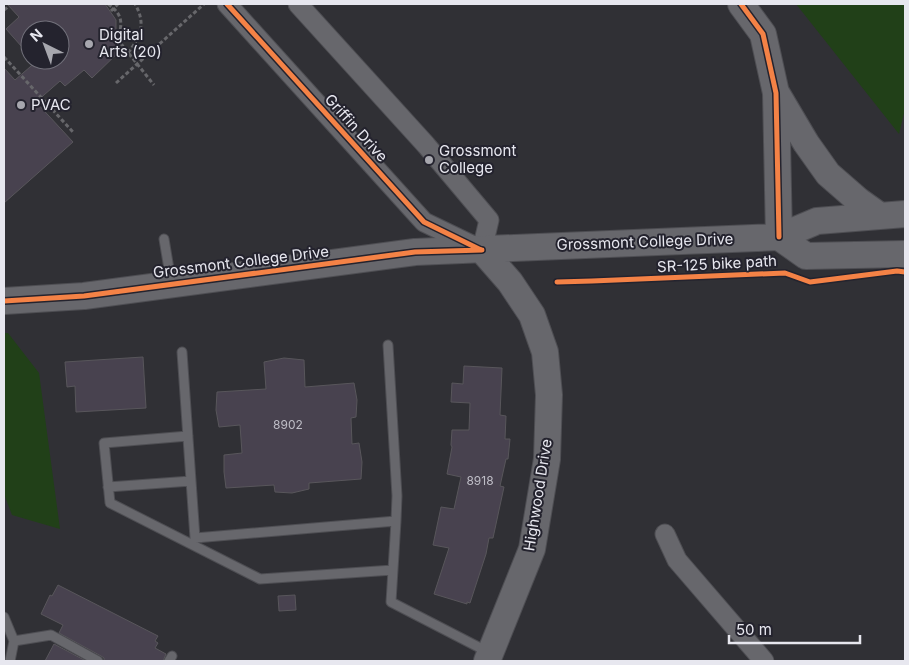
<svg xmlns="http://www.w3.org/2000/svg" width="909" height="665" font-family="Inter,sans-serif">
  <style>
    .green { fill: #214018 }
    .building { fill: #48424f; stroke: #58565b }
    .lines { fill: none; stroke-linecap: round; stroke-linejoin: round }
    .lane-casing { stroke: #4e4e53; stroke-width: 11 }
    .street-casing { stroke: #4e4e53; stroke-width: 21 }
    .secondary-casing { stroke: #4e4e53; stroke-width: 28 }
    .path { stroke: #67676b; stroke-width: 3; stroke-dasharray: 4 2.5; stroke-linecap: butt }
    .lane { stroke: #67676c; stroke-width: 9 }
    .street { stroke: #67676c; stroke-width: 19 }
    .secondary { stroke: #67676c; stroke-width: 26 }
    .cycleway-casing { stroke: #24232e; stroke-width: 8 }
    .cycleway { stroke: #f48246; stroke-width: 5 }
    .poi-dot { fill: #a7a7ae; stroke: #24232e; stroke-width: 2 }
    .labels { text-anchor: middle; stroke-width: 4; stroke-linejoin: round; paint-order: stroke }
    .number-label { font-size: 12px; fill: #bfbec7 }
    .poi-label { font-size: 15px; fill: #e7e7ef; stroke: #24232e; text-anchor: start }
    .street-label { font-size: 15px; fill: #e7e7ef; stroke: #24232e }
  </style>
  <rect width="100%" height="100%" fill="#303035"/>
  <!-- green -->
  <path class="green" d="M796,4H905V109L899,134Z
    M4,333H8L39,373L60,529L12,515L4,494Z"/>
  <!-- building -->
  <path class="building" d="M7,4H105L114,17L116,20V30L113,39L122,49L92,78L84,70L65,86L60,81L36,102L73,142L4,203V68L15,80L38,60H60V30H30V56L6,29L19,17Z
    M143,357L146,408L76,412L75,386L67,387L65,362Z
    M284,358L304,360L305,387L354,383L357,400L356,417L351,418L352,444L359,443L362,462L361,479L309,483V489L292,493L275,492L274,485L226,488L224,472V455L242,453L240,425L219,427L216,410L217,392L266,389L264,362Z
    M464,366L502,368L500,415L506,416L505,439H510L508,459H506L500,486L504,487L493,538H489L486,554L470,603L467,602V604L434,594L449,548L433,545L441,507L454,509L461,477L447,474L452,447L451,445L452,430H469L470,403L451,402L452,383L463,384Z
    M58,585L158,636L155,641L158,643L155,648L166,654L163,661H104V658L101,656L59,633L63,625L41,614L50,595L52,596Z
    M295,595L296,610L279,611L278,596Z
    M54,644L86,661H45Z"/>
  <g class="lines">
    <!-- lane casing -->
    <g class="lane-casing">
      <path id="lane" d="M164,239L171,281
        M388,345L397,496L396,521
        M182,352L195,538L396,521L391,602L488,652
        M188,436L104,443L110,503L260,579L393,570
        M108,487L191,481
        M4,617L14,641L10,661
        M14,641L51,635L98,661
        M169,661L172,656"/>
    </g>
    <!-- street casing -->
    <g class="street-casing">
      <path id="street" d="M227,4L424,222L482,250L489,220L426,145L298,4
        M665,534L677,560L764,661"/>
    </g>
    <!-- secondary casing -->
    <g class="secondary-casing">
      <path id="secondary" d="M741,4L763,34L776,93L779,237
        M777,94L806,143L828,174L859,201L880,216
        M779,237L806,256L905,254
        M482,250L510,282L532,315L545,352L549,395L547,459L532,549L487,661
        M4,301L84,296L415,252L779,237L817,221L905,214"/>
    </g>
    <!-- path -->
    <path class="path" d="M108,4C124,15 122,24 118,40L154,85
      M4,10L8,7
      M111,11L118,4
      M128,53C141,36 146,23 135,4
      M4,57L73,132
      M116,83L204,4"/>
    <!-- lane -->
    <use href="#lane" class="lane"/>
    <!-- street -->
    <use href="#street" class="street"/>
    <!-- secondary -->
    <use href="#secondary" class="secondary"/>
    <!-- cycleway casing -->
    <g class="cycleway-casing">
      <path id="cycleway" d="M227,4L424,222L481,250
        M741,4L763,34L776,93L779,237
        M557,282L592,281L785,273L810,282L897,271L905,272
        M4,301L84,296L415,252L482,250"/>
    </g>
    <!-- cycleway -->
    <use href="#cycleway" class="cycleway"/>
  </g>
  <!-- markers -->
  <g class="poi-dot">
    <circle cx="89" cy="44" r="5"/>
    <circle cx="21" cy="105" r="5"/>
    <circle cx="429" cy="160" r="5"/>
  </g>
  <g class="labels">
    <!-- number labels -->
    <g class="number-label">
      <text x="288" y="429">8902</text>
      <text x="480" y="485">8918</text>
    </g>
    <!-- poi labels -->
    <g class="poi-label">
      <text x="99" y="40">Digital<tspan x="99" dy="17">Arts (20)</tspan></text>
      <text x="31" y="110">PVAC</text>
      <text x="439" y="156">Grossmont<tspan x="439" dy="17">College</tspan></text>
    </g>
    <!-- street labels -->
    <g class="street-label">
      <text transform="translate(356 128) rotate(48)" y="5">Griffin Drive</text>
      <text transform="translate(645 242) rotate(-2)" y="5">Grossmont College Drive</text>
      <text transform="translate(241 262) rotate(-7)" y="5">Grossmont College Drive</text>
      <text transform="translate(717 264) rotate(-3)" y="5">SR-125 bike path</text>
      <text transform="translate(538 495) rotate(-81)" y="5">Highwood Drive</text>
    </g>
  </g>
  <!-- border -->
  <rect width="909" height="665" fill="none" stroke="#e7e7ef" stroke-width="10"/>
  <!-- north arrow -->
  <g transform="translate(45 45) rotate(318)"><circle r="24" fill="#24232e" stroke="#72717b"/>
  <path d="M0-4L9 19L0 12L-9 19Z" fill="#a7a7ae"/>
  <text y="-8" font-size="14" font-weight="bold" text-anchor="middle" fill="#e7e7ef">N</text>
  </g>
  <!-- scale -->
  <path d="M729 635v8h131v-8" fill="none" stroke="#e7e7ef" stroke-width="2.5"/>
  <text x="736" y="635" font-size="15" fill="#e7e7ef" stroke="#24232e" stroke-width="4" paint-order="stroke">50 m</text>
</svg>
